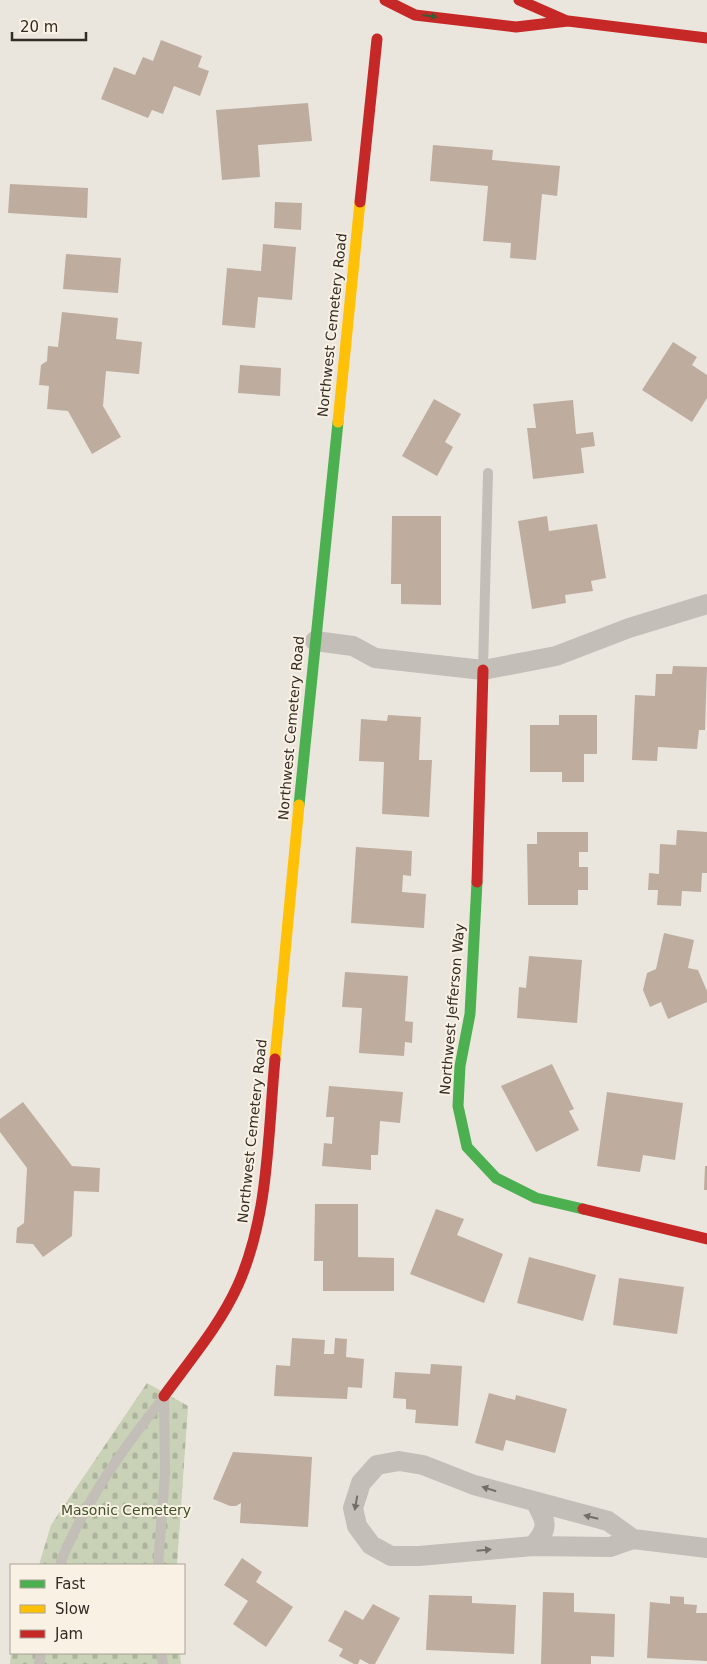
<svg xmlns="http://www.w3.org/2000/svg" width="707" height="1664" font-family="'DejaVu Sans',sans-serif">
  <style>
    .cemetery { fill: url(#cemetery-stones) }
    .building { fill: #beac9f }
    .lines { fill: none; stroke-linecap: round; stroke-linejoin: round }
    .lane { stroke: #c3beb7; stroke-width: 10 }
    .street { stroke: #c3beb7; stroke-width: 20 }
    .fast { stroke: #4caf50; stroke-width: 11 }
    .slow { stroke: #ffc107; stroke-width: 11 }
    .jam { stroke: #c62828; stroke-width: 11 }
    .oneway { fill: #3c5a34 }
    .oneway2 { fill: #746e67 }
    .labels { text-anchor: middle; stroke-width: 4; stroke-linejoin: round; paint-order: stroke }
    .street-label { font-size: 14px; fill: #332c25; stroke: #f9f1e3 }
    .park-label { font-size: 14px; fill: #3e5129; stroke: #f9f1e3 }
  </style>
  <defs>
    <pattern id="cemetery-stones" width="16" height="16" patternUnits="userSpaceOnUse" patternTransform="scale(1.25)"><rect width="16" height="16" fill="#c9d1b7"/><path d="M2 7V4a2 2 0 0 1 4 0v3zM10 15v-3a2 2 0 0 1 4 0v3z" fill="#adb49d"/></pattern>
  </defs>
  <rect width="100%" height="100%" fill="#ebe6dd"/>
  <!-- cemetery -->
  <path class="cemetery" d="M147,1383L188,1406L177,1565H39L51,1525Z
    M11,1653H180L181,1664H10Z"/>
  <!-- building -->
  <path class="building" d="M161,40L202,56L198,67L209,71L200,96L174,86L163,114L152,110L148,118L101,99L114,67L135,75L143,57L153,61Z
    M308,103L312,141L258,145L260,177L222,180L216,110Z
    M433,145L493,150L492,160L560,166L557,196L542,194L536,260L510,258L511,243L483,241L488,186L430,181Z
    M10,184L88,188L87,218L8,213Z
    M275,202L302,203L301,230L274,228Z
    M263,244L296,247L292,300L258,297L255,328L222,325L227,268L261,271Z
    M66,254L121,258L118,293L63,289Z
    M62,312L118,318L116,339L142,342L139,374L106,371L103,406L121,437L92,454L68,411L47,409L49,386L39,385L41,365L47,361L48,346L58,347Z
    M673,342L697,357L692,365L707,375V398L692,422L642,390Z
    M240,365L281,368L280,396L238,393Z
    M434,399L461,414L445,442L453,447L437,476L402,456Z
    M573,400L576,434L593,432L595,446L581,448L584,473L533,479L527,428H536L533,404Z
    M392,516H441V605L401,604V584H391Z
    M547,516L549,531L597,524L606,578L591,581L593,591L565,595L566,603L532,609L518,521Z
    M673,666L707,667L705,730H699L697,749L658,747L657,761L632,760L635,695L655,696L656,674H672Z
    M388,715L421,717L419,760H432L429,817L382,814L384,762L359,761L361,719L387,721Z
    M559,715H597V754H584V782H562V772H530V725H559Z
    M677,830L707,832V873H702L701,892L682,891L681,906L657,905L658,890H648L649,873L659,874L660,844L676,845Z
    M537,832H588V852H579V867H588V890H578V905H528L527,844H537Z
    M356,847L412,851L411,876L403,875L402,892L426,894L424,928L351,923Z
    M664,933L694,940L688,968L698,970L707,991V1002L668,1019L661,1002L650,1007L643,990L647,973L656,969Z
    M529,956L582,960L577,1023L517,1018L519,987L526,988Z
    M345,972L408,976L405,1021L413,1022L412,1043L405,1042L404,1056L359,1053L362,1008L342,1007Z
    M552,1064L574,1109L569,1111L579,1130L536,1152L501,1086Z
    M329,1086L403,1092L400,1123L380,1121L378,1155H371V1170L322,1166L324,1143L332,1144L334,1117H326Z
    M607,1092L683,1103L675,1160L643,1155L640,1172L597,1166Z
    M23,1102L72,1166L100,1168L99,1192L74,1191L72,1236L43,1257L33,1244L16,1243L17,1228L24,1223L27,1168L0,1132V1119Z
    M705,1166H707V1190H704Z
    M315,1204H358V1257L394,1258V1291H323V1261H314Z
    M436,1209L464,1219L457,1235L503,1254L484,1303L410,1274Z
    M529,1257L596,1275L583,1321L517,1303Z
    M619,1278L684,1287L677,1334L613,1325Z
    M292,1338L325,1340L324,1354H334L335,1338L347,1339L346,1357L364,1359L362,1388L348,1387L347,1399L274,1396L276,1365L290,1366Z
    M431,1364L462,1366L458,1426L415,1423L416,1410L406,1409V1399L393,1398L395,1372L430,1374Z
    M489,1393L515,1400L516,1395L567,1409L555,1453L506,1440L503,1451L475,1443Z
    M233,1452L312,1457L308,1527L240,1523L241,1503L236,1506H230L213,1499Z
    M242,1558L262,1572L256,1582L293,1607L266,1647L233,1624L248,1601L224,1585Z
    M543,1592L574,1593V1612L615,1614L614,1657L591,1656V1664H541Z
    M429,1595L472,1596V1603L516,1605L514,1654L426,1650Z
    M670,1596L684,1597V1604L697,1605L696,1613H707V1661L647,1658L650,1602L670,1604Z
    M373,1604L400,1618L375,1664H369L360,1659L358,1664H354L339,1656L343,1649L328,1641L345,1610L363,1620Z"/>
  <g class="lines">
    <!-- lane -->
    <path class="lane" d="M483,669L488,473
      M60,1565C65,1549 73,1534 81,1519C104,1475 133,1436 164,1397
      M158,1565L165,1473L164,1397
      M161,1653L163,1664
      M39,1664L41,1653"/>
    <!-- street -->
    <path class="street" d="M315,641L353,646L375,658L483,670L556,656L629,628L707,604
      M633,1539L608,1521L474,1485L423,1465L399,1461L377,1465L361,1483L353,1508L357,1526L371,1545L391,1556H419L533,1546L610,1547L633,1539L707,1548
      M533,1546C549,1528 547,1523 536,1503"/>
    <!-- fast -->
    <path class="fast" d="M299,805L338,422
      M477,882L470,1014L460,1066L458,1106L467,1147L496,1178L536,1198L583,1209"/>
    <!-- slow -->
    <path class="slow" d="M338,422L360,202
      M275,1059L299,805"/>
    <!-- jam -->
    <path class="jam" d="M385,0L415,15L516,27L568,21L707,38
      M519,0L567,21
      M360,202L377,39
      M477,882L483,670
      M583,1209L707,1239
      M164,1396C190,1360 220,1325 238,1285C269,1216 268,1133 275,1059"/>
  </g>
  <!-- one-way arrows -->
  <defs><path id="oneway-solid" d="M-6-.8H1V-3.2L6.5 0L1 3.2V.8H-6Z" transform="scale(1.25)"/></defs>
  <use class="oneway" href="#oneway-solid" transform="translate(430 16) rotate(7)"/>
  <g class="oneway2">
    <use href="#oneway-solid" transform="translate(489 1489) rotate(-163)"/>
    <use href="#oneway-solid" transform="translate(356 1503) rotate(100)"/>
    <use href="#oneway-solid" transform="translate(591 1517) rotate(-166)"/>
    <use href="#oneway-solid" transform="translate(484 1550) rotate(-5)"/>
  </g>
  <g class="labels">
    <!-- street labels -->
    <g class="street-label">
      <text transform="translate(332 325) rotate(-84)" y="5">Northwest Cemetery Road</text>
      <text transform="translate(291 728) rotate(-85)" y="5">Northwest Cemetery Road</text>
      <text transform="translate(452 1009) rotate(-85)" y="5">Northwest Jefferson Way</text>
      <text transform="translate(252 1131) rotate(-84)" y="5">Northwest Cemetery Road</text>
    </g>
    <!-- park labels -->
    <g class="park-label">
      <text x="126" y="1515">Masonic Cemetery</text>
    </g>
  </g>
  <!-- legend -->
  <rect x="10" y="1564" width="175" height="90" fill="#f9f1e3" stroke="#aaa297"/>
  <rect x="20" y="1580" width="25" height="8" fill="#4caf50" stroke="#aaa297"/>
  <text x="55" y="1589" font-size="15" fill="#332c25">Fast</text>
  <rect x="20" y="1605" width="25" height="8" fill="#ffc107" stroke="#aaa297"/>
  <text x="55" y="1614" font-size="15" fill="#332c25">Slow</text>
  <rect x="20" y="1630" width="25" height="8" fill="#c62828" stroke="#aaa297"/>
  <text x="55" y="1639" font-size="15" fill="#332c25">Jam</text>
  <!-- scale -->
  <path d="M12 32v8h74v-8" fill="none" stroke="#332c25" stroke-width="2.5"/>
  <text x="20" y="32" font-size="15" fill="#332c25" stroke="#f9f1e3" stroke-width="4" paint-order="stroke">20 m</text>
</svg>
